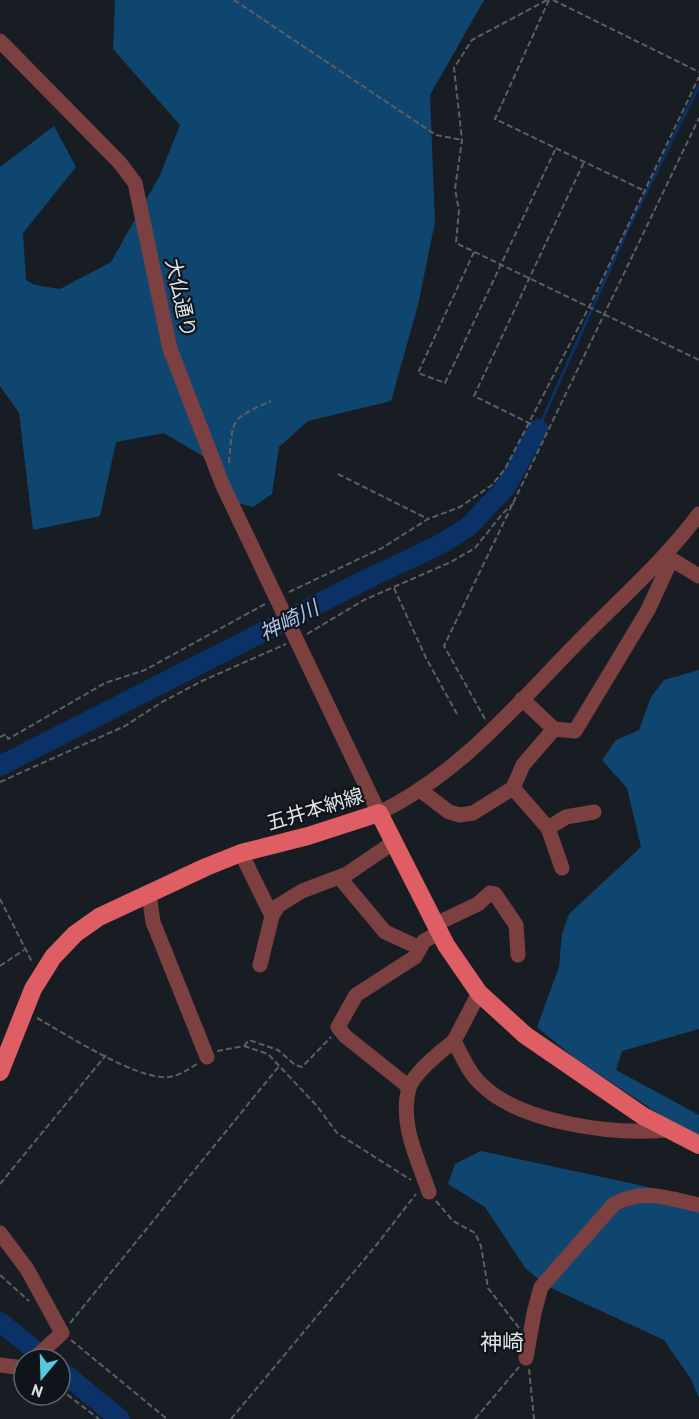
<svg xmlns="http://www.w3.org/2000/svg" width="699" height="1419" font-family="'PT Sans','Noto Sans JP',sans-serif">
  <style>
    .green { fill: #0f4670 }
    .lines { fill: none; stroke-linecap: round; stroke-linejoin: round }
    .stream { stroke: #0b3267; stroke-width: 3 }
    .river { stroke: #0b3267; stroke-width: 20 }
    .path { stroke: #5b6065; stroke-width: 2; stroke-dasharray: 6 3; stroke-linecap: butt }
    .minor { stroke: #7d4041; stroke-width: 15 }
    .major { stroke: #de5e64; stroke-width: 18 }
    .labels { text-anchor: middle; stroke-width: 4.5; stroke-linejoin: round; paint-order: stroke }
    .street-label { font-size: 20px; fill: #dee2e6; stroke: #0e1419 }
    .water-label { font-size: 21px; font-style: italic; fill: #a9c4ec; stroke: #0e1419 }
    .quarter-label { font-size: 22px; fill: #dee2e6; stroke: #0e1419 }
  </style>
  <rect width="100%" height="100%" fill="#171d22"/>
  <!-- green -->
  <path class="green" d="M115,0H484L430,95L435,222L418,305L391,401L308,421L279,447L272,494L253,507L234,502L214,463L164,433L116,442L100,516L33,530L19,413L0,386V167L54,126L76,167L23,233L26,280L35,285L60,289L111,262L160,175L180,125L113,49Z
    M699,670V1029L622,1051L616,1070L699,1115V1138L692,1136L573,1057L537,1027L559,967L562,934L569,914L641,847L627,788L602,760L616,740L639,730L651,697L664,680Z
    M481,1151L699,1198V1398L691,1379L664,1340L549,1287L526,1269L485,1207L448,1184L455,1164Z"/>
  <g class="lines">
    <!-- stream -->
    <path class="stream" d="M538,429L628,229L699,86"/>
    <!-- river -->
    <path class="river" d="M0,766L365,580L439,545L468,527L505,488L538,429
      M0,1322L46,1359
      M60,1370L120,1419"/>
    <!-- path -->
    <path class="path" d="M234,0L436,135L462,140
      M547,0L472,40L454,68L462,140L455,189L459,210L456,243L699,360
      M549,0L495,119L645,191
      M553,0L699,72
      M474,252L418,373L445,383L556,148
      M531,424L474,396L584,162
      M229,463C233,418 229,420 271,401
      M338,474L428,519
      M394,588L426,658L457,714
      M289,592L382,548L428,519L460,507L492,485L505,469L589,307L699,77
      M307,634L364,600L451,562L475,548L503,513L514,503
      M485,719L444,646L699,118
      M0,737L6,734L8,739L105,683L145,670L265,604
      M0,782L125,726L162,702L202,681L286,644
      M0,899L32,962
      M0,966L24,950
      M37,1018C66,1034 136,1080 168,1077C179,1076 187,1070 197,1064
      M244,1046L249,1040L278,1050L295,1065L302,1067L331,1037
      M217,1051L244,1046L268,1054L317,1106L337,1133L411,1180
      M0,1184L106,1055
      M436,1201L453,1221L475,1233L481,1246L488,1288L519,1328
      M0,1275L29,1301
      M70,1323L280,1065
      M71,1340L167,1419
      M529,1369L534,1419
      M60,1389L99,1419
      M231,1419L378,1243L416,1194
      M475,1419L519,1367"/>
    <!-- minor -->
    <path class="minor" d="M0,41L120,163L135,183L170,349L223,486L379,813C461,773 517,704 580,640C620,599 664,561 699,514
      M666,556L699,576
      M522,699L554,729L575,731L648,610L671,560
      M513,788L548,828L562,868
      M420,790L449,812L460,815L473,813L513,788L523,765L554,729
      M548,828L566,817L594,812
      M241,853L272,916
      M339,877L385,932L420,948
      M149,894L153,922L207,1057
      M436,924L478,904L490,893L495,894L516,925L518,955
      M260,965L272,916L278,906L302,891L347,874L394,842
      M479,993L454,1041C462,1056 469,1073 481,1084C520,1123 613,1135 666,1130
      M409,1087L345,1036L338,1027L356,995L415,957L424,941L440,932
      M429,1192C418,1160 399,1123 409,1088C413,1074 442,1050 454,1041
      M0,1233L27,1269L62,1333L34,1359
      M526,1358L534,1313L541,1287L614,1204C643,1188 668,1198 699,1205
      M0,1365L24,1368"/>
    <!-- major -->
    <path class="major" d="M0,1072L33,989L53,957L75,934L99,917L206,867L241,853L308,836L379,813L446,945L479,993L525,1035L643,1116L699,1145"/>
  </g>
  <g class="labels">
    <!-- street labels -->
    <g class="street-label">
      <text transform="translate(181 298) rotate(78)" y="7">大仏通り</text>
      <text transform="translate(315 809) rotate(-17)" y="7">五井本納線</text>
    </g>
    <!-- water labels -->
    <g class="water-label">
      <text transform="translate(289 621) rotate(-27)" y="7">神崎川</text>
    </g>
    <!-- quarter labels -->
    <g class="quarter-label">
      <text x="502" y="1350">神崎</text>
    </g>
  </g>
  <!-- north arrow -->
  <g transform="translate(42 1377) rotate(199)"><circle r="28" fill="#0e1419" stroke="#61666b" stroke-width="1.5"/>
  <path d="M0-4.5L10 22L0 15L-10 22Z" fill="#56c9e0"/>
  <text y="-9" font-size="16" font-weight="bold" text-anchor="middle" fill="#dee2e6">N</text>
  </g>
</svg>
